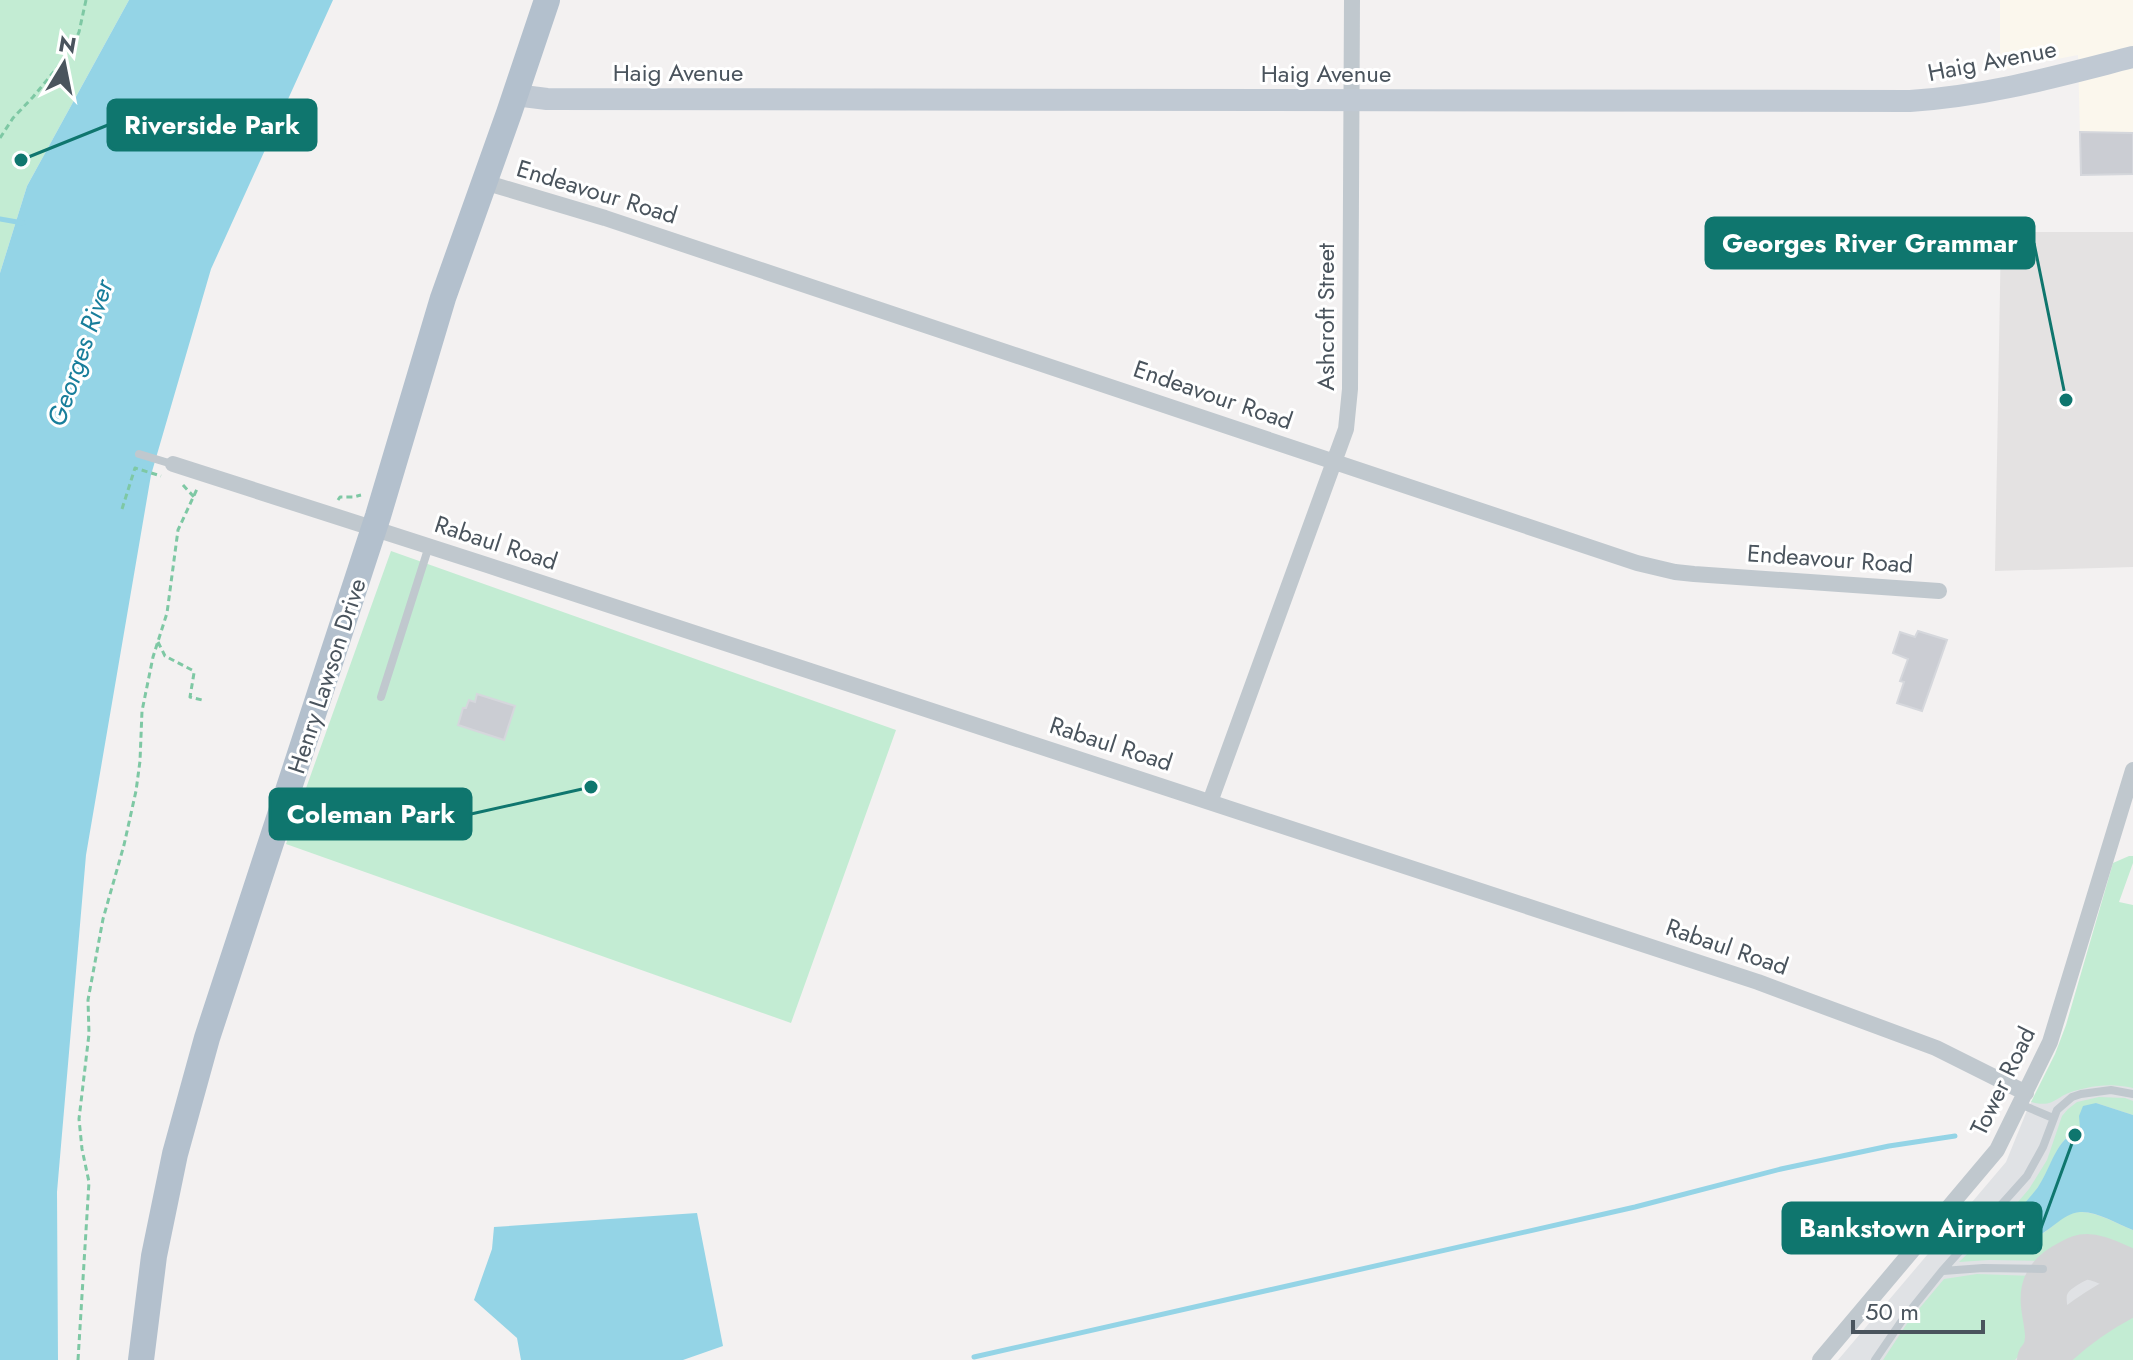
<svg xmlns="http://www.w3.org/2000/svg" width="2133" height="1360" font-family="Jost,sans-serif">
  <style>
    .commercial { fill: #fbf7ed }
    .education { fill: #e4e2e2 }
    .airport { fill: #e0e2e5 }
    .green { fill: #c3ecd3 }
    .water { fill: #94d4e6 }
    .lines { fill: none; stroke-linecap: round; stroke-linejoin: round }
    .stream { stroke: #94d4e6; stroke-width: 5 }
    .taxiway { stroke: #d3d4d6; stroke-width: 46 }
    .building { fill: #cbcdd3; stroke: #d5d7dc; stroke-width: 2 }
    .path { stroke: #7ec8a4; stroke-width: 3; stroke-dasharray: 6 4; stroke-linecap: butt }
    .service { stroke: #c0c8ce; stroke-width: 8 }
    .minor { stroke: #c0c8ce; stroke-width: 16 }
    .secondary { stroke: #c0c9d3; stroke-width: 22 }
    .primary { stroke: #b3c0cd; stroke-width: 26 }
    .labels { text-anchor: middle; stroke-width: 6; stroke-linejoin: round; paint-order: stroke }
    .street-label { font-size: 24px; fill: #4a545d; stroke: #fff }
    .water-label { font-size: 26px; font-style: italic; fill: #187e9b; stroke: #fff }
    .leader { fill: none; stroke: #0f766e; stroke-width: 3 }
    .callout-dot { fill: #0f766e; stroke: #fff; stroke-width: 3 }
    .callout { fill: #0f766e; stroke: #0f766e; stroke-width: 3 }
    .callout-label { font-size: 26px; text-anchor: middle; font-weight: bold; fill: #fff }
  </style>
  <rect width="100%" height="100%" fill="#f3f1f1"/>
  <!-- commercial -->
  <path class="commercial" d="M2000,0H2133V174L2081,175L2078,55L2000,70Z"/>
  <!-- education -->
  <path class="education" d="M2001,232H2133V567L1995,571Z"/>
  <!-- airport -->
  <path class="airport" d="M2133,905V1360H1838L2006,1162L2028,1108L2085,1006Z"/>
  <!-- green -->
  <path class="green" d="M0,0H129L27,186L0,273Z
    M391,551L896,730L791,1023L286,844Z
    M2129,856H2133V863L2119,902L2133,905V1088C2112,1083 2094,1085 2074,1091C2054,1097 2055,1108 2031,1102L2055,1054L2066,1025L2113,863Z
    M2099,1097L2125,1098L2133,1101V1115L2096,1103L2081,1123L2080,1128C2055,1141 2054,1162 2040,1184C2033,1195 2024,1205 2016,1215L2019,1233C2047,1247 2053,1214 2079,1212C2096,1211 2117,1224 2133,1230V1261L2095,1246L2078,1244L2072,1246L2047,1261L1989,1260L1959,1262L2006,1216L2029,1189L2047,1160L2062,1116L2068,1109L2077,1102Z
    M1977,1274L2034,1276C2028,1296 2041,1321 2032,1340C2028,1348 2020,1354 2015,1360H1883L1908,1322L1944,1279Z
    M2133,1312V1360H2065L2108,1327Z"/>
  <!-- water -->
  <path class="water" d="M129,0H333L211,269L151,475L86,855L57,1192L58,1360H0V273L27,186Z
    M2096,1103L2133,1115V1230C2117,1224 2097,1211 2080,1212C2058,1213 2039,1249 2020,1234C2004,1220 2030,1199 2038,1187C2053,1164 2054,1142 2080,1128L2079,1116L2083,1106Z
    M697,1213L723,1346L683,1360H521L517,1338L474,1300L492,1249L494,1227Z"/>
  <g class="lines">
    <!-- stream -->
    <path class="stream" d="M0,219L23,223
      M974,1357L1635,1207L1781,1169L1889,1146L1955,1136"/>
    <!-- taxiway -->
    <path class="taxiway" d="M2042,1358C2062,1327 2022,1292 2063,1267C2068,1264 2074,1260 2080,1258C2095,1253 2118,1268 2133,1273
      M2040,1360C2067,1331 2098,1309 2133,1292"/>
  </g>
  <!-- building -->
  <path class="building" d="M2080,132L2133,133V174L2081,175Z
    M1918,631L1947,640L1922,711L1897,703L1904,682L1900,681L1908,659L1893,653L1900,632L1915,637Z
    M477,694L515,706L504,740L458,725L463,708H466L469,700L475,702Z"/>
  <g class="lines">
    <!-- path -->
    <path class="path" d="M0,138L13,118L33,97L71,51L79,32L86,0
      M183,485L194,497
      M338,500L340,497H353L361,495
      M122,509L135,468L161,476
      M158,642L165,656L192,670L194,673L190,697L202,700
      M78,1360L89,1182L82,1149L79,1119L89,1034L88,1000L103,919L124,845L136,791L140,761L142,711L153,657L167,613L178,530L197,489"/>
    <!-- service -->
    <path class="service" d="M139,454L172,464
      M381,697L429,546
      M2020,1104L2053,1118
      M1943,1271L1983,1268L2043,1269
      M1875,1360L1901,1322L1942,1271L2027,1176L2043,1147L2057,1110L2072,1097L2081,1094L2111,1090L2133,1094"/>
    <!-- minor -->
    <path class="minor" d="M484,182L605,218L1637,563L1675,572L1694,574L1939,591
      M173,464L487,565L1758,982L1936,1048L2026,1093
      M1210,802L1346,429L1350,389L1352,0
      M1820,1360L1997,1150L2050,1042L2133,770"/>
    <!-- secondary -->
    <path class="secondary" d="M515,95L547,99L1910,101C1988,96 2058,76 2133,57"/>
    <!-- primary -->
    <path class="primary" d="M141,1360L154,1256L175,1154L207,1038L378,516L443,298L509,113L547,0"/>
  </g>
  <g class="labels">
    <!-- street labels -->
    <g class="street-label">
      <text transform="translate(1992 61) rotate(-11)" y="8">Haig Avenue</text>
      <text x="678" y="81">Haig Avenue</text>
      <text x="1326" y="82">Haig Avenue</text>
      <text transform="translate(597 192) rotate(17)" y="8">Endeavour Road</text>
      <text transform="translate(1326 317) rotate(-90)" y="8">Ashcroft Street</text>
      <text transform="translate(1213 395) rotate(19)" y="8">Endeavour Road</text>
      <text transform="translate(496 543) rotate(18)" y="8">Rabaul Road</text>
      <text transform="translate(1830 559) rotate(4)" y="8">Endeavour Road</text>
      <text transform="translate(327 676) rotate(-72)" y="8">Henry Lawson Drive</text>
      <text transform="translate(1111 744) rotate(18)" y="8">Rabaul Road</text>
      <text transform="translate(1727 947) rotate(19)" y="8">Rabaul Road</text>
      <text transform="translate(2003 1081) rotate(-64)" y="8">Tower Road</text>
    </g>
    <!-- water labels -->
    <g class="water-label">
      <text transform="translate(80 353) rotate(-71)" y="9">Georges River</text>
    </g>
  </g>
  <!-- callouts -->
  <path class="leader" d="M21 160L108 125M2066 400L2034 243M591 787L471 814M2075 1135L2041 1228"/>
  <g class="callout-dot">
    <circle cx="21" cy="160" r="8"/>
    <circle cx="2066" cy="400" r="8"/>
    <circle cx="591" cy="787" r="8"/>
    <circle cx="2075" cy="1135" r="8"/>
  </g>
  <g class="callout">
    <rect x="108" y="100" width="208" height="50" rx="8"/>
    <rect x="1706" y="218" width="328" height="50" rx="8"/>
    <rect x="270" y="789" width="201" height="50" rx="8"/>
    <rect x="1783" y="1203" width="258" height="50" rx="8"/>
  </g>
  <g class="callout-label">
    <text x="212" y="134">Riverside Park</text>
    <text x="1870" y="252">Georges River Grammar</text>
    <text x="371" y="823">Coleman Park</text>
    <text x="1912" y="1237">Bankstown Airport</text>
  </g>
  <!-- north arrow -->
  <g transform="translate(64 64) rotate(10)" stroke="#ffffff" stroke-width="6" paint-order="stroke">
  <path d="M0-6L14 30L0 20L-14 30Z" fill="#4a545d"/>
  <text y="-12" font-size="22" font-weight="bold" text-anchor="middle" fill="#4a545d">N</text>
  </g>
  <!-- scale -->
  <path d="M1853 1320v12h130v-12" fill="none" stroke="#4a545d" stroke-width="4"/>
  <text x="1865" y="1320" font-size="24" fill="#4a545d" stroke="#ffffff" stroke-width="6" paint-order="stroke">50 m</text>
</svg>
